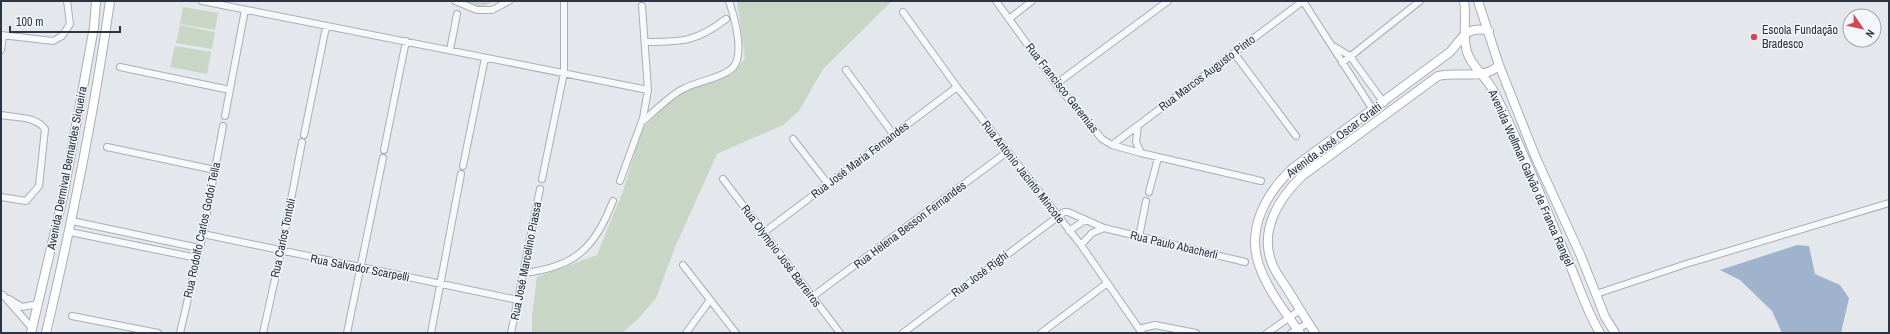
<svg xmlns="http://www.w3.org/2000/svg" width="1890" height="334" font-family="'Archivo Narrow',sans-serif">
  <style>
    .green { fill: #c9d6c5 }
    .water { fill: #9fb4cc }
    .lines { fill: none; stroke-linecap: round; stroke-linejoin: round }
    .street-casing { stroke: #a9aeb7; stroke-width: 8 }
    .secondary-casing { stroke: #a9aeb7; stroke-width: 10 }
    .street { stroke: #f7f8fa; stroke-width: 6 }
    .secondary { stroke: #fff; stroke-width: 8 }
    .poi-dot { fill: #d1495b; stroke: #f4f6f9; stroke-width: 1.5 }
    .labels { text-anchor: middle; stroke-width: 3; stroke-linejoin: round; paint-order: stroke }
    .poi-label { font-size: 12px; fill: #2b3445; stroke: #f4f6f9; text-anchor: start }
    .street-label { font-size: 12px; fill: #2b3445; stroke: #f4f6f9 }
  </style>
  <rect width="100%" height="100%" fill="#e4e7ec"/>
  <!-- green -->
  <path class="green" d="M455,1H494L477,10Z
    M737,1H892L823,69L799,111L783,125L717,154L676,245L656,298L639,318L622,333H532V316L537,277L597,255L623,191L642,129L683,88L733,74L745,58Z
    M183,7L218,13L215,30L180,24Z
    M180,25L215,32L212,49L176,43Z
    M175,46L211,52L207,74L170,67Z"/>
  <!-- water -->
  <path class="water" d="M1797,245L1809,246L1815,274L1840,285L1849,298L1841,333H1782L1772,311L1740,280L1720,270Z"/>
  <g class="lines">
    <!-- street casing -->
    <g class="street-casing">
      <path id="street" d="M202,1L648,90
        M455,1L477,10H492L509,1
        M996,1L1056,84L1102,139L1112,145L1141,153L1261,181
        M1303,1L1373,110
        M903,12L957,87L1081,245L1142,333
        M1009,19L1032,1
        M1,35L53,41L62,36L70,24L67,1
        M645,42C682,42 696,42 726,19
        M1333,46L1350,56L1384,103
        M1,50L3,36
        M450,50L457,14
        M1234,53L1296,136
        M1342,63L1420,1
        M120,67L230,90
        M846,70L893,134
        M1056,84L1168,1
        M1,115C17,118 35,116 45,129L39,186L26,201L1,197
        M225,116L245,10
        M642,122C654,112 671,94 685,88C699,81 718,79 730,70C747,59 734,16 729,1
        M1138,126L1136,142L1141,153
        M304,135L326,27
        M793,139L828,184
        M1112,145L1303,1
        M107,147L215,170
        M384,150L406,41
        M463,166L485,58
        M542,179L564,73V1
        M723,179L840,333
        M620,181L643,118L648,90L642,6
        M1149,192L1158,158
        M72,221L199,248
        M1069,231L1085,220
        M70,232L197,258
        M763,233L957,87
        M203,234L518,300
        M1139,237L1146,201
        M1081,245L1092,233L1104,228
        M683,265L736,333
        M524,273C575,267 595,248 613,201
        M1596,294L1686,264L1889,203
        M3,295L32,328
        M812,297L1007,152
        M9,299L22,307L38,304
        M72,316L158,333
        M1139,329L1155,325L1196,333
        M180,333L203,234L223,126
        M263,333L281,252L302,142
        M347,333L383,158
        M431,333L461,174
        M511,333L540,189
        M686,333L710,300
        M903,333L1064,212H1068L1104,228L1245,262
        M1041,333L1106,284
        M1267,333L1300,310
        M1291,333L1308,323"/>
    </g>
    <!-- secondary casing -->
    <g class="secondary-casing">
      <path id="secondary" d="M1464,1C1467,18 1462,35 1467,52C1472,68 1487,77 1494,92C1522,146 1543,203 1567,258C1579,285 1585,308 1600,333
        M1478,1L1499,65L1536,158L1580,254L1605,317L1615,333
        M31,333L63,197L94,27L96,1
        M46,333C72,223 94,113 110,1
        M1300,333C1285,312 1267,289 1259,265C1246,228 1267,192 1293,168L1450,52C1463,37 1467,25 1489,31
        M1315,333C1306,320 1298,306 1289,292C1284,283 1277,275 1273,266C1258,232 1278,199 1302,176L1438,76C1457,71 1484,81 1499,65"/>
    </g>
    <!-- street -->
    <use href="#street" class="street"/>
    <!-- secondary -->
    <use href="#secondary" class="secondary"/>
  </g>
  <!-- markers -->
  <circle class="poi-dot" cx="1754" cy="37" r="4"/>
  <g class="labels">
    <!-- poi labels -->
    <g class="poi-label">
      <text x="1762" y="34">Escola Fundação<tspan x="1762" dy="14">Bradesco</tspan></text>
    </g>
    <!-- street labels -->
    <g class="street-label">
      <text transform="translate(1207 73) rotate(-37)" y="4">Rua Marcos Augusto Pinto</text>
      <text transform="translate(1062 88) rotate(52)" y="4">Rua Francisco Geremias</text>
      <text transform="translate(1334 140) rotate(-37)" y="4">Avenida José Oscar Gratti</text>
      <text transform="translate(860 160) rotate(-37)" y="4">Rua José Maria Fernandes</text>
      <text transform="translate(67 168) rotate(-79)" y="4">Avenida Dermival Bernardes Siqueira</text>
      <text transform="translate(1023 172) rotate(52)" y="4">Rua Antonio Jacinto Mincote</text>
      <text transform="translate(1531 178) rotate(66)" y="4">Avenida Wellman Galvão de Franca Rangel</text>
      <text transform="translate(910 225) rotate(-37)" y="4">Rua Helena Besson Fernandes</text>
      <text transform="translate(202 230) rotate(-78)" y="4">Rua Rodolfo Carlos Godoi Tella</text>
      <text transform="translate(283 238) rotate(-78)" y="4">Rua Carlos Tontoli</text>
      <text transform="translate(1174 245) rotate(13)" y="4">Rua Paulo Abacherli</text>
      <text transform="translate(781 256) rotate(53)" y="4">Rua Olympio José Barreiros</text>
      <text transform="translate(526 261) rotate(-79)" y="4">Rua José Marcelino Piassa</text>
      <text transform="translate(360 268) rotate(11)" y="4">Rua Salvador Scarpelli</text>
      <text transform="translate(980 274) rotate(-37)" y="4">Rua José Righi</text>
    </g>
  </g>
  <!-- border -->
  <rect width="1890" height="334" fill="none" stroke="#2b3445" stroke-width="4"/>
  <!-- north arrow -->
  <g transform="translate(1862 28) rotate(124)"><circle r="19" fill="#f4f6f9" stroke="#a4a8b1"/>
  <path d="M0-3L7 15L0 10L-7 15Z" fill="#d1495b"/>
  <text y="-6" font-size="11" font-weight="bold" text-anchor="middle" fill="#2b3445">N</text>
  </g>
  <!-- scale -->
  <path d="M10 26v6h110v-6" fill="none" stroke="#2b3445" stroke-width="2"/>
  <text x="16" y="26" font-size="12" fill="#2b3445" stroke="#f4f6f9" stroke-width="3" paint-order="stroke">100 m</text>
</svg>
